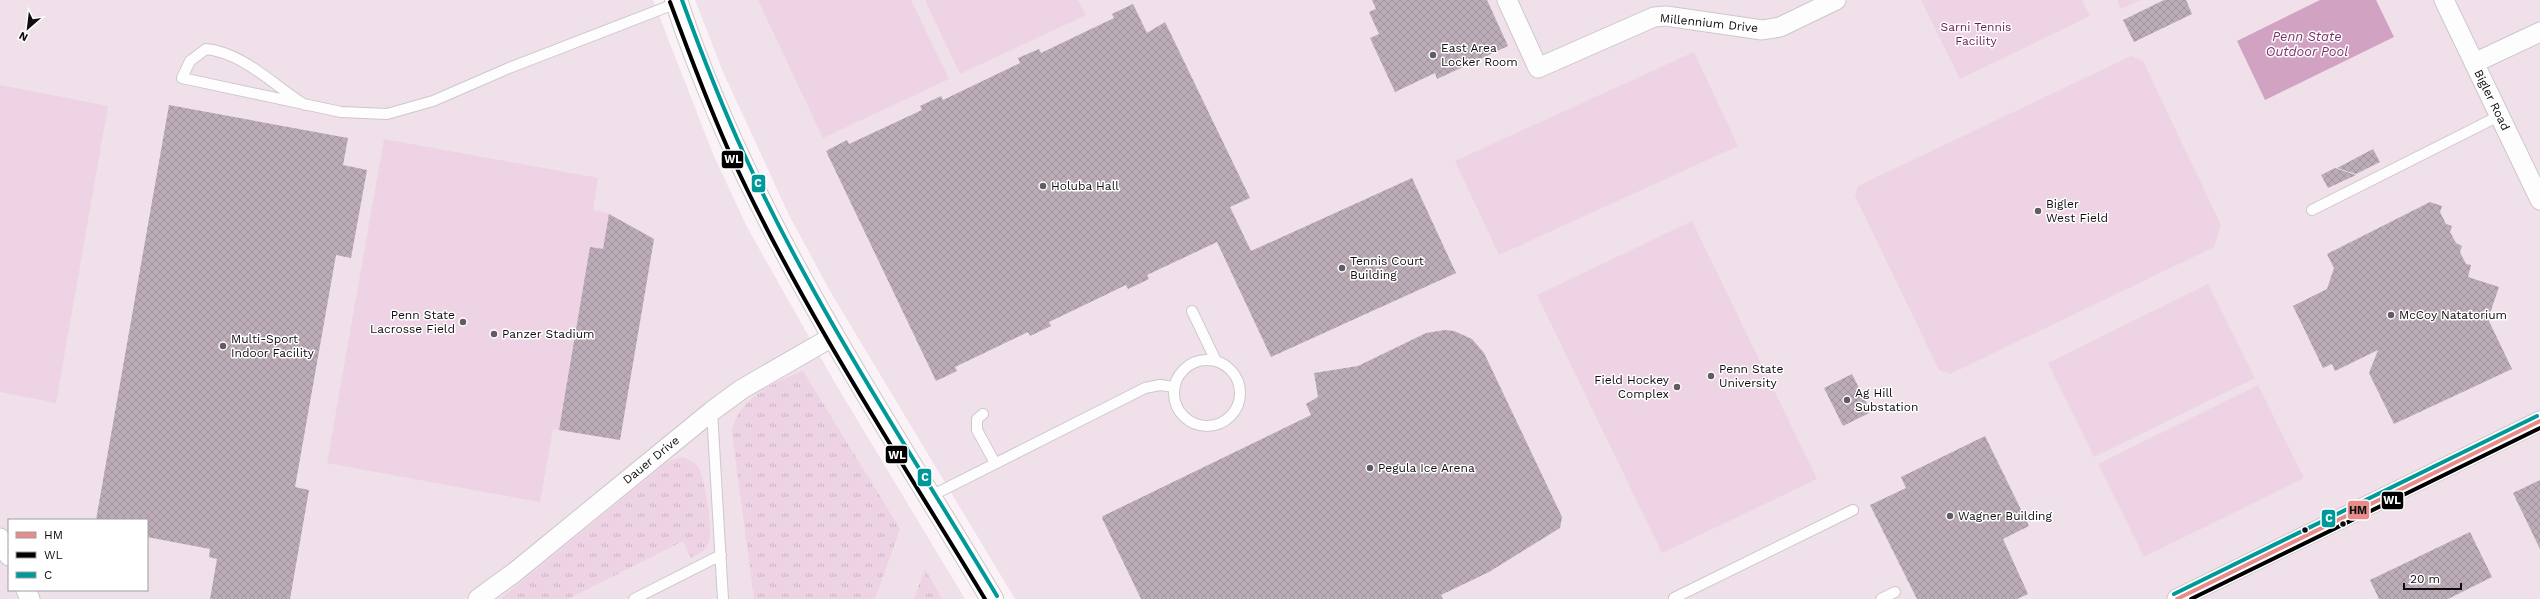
<svg xmlns="http://www.w3.org/2000/svg" width="2540" height="599" font-family="'Work Sans',sans-serif">
  <style>
    .built { fill: #efe0ea; fill-rule: evenodd }
    .grass { fill: url(#grass-tufts) }
    .park { fill: #edd3e4 }
    .water { fill: #d2a2c3 }
    .building { fill: url(#building-cross-hatch) }
    .lines { fill: none; stroke-linecap: round; stroke-linejoin: round }
    .lane-casing { stroke: #cdc7cb; stroke-width: 12 }
    .street-casing { stroke: #cdc7cb; stroke-width: 21 }
    .secondary-casing { stroke: #cdc7cb; stroke-width: 24 }
    .lane { stroke: #fefdfe; stroke-width: 10 }
    .street { stroke: #fefdfe; stroke-width: 19 }
    .secondary { stroke: #fefdfe; stroke-width: 22 }
    .bus-1-casing { stroke: #fff; stroke-width: 7 }
    .bus-2-casing { stroke: #fff; stroke-width: 7 }
    .bus-3-casing { stroke: #fff; stroke-width: 7 }
    .bus-1 { stroke: #e78b8b; stroke-width: 4 }
    .bus-2 { stroke: #000; stroke-width: 4 }
    .bus-3 { stroke: #099; stroke-width: 4 }
    .poi-dot { fill: #615c60; stroke: #fff; stroke-width: 1.5 }
    .bus-dot { fill: #0f0b0e; stroke: #fff; stroke-width: 1.5 }
    .labels { text-anchor: middle; stroke-width: 3; stroke-linejoin: round; paint-order: stroke }
    .street-label { font-size: 12px; fill: #0f0b0e; stroke: #fff }
    .park-label { font-size: 12px; fill: #691c57; stroke: #fff }
    .poi-label { font-size: 12px; fill: #0f0b0e; stroke: #fff; text-anchor: start }
    .water-label { font-size: 13px; font-style: italic; fill: #7c2f69; stroke: #fff }
    .line-badge { stroke: #fff; stroke-width: 1.5 }
    .badge-label { font-size: 11px; text-anchor: middle; font-weight: bold; fill: #fff }
    .pale-badge-label { font-size: 11px; text-anchor: middle; font-weight: bold; fill: #111 }
  </style>
  <defs>
    <pattern id="grass-tufts" width="24" height="20" patternUnits="userSpaceOnUse"><rect width="24" height="20" fill="#edd3e4"/><path d="M3 7l-1-3M5 7V3M7 7l1-3M15 17l-1-3M17 17v-4M19 17l1-3" fill="none" stroke="#cab4c2"/></pattern>
    <pattern id="building-cross-hatch" width="8" height="8" patternUnits="userSpaceOnUse"><rect width="8" height="8" fill="#bcacb7"/><path d="M0 0l8 8M0 8l8-8" fill="none" stroke="#a0939c"/></pattern>
  </defs>
  <rect width="100%" height="100%" fill="#faf2f7"/>
  <!-- built -->
  <path class="built" d="M0,0H653L713,154L747,227L835,383L965,599H0ZM9,520H147V590H9Z
    M695,0H2540V599H1015L830,291L789,215L723,72Z"/>
  <!-- grass -->
  <path class="grass" d="M803,371L900,529L875,599H754L732,433C736,399 774,382 803,371Z
    M683,457C690,460 697,463 700,471C705,482 713,531 709,542C706,550 700,554 691,558L683,541L568,599H500L667,462Z
    M925,569L942,599H914Z"/>
  <!-- park -->
  <path class="park" d="M758,0H911L949,79L823,138Z
    M925,0H1078L1086,15L960,74Z
    M1921,0H2082L2090,16L1960,79Z
    M2117,0H2141L2121,9Z
    M1694,52L1738,146L1499,255L1455,161Z
    M2131,56L2143,61L2221,225L2214,247L1950,374L1939,370L1855,196L1858,186Z
    M0,85L108,106L56,403L0,392Z
    M384,139L598,178L593,210L609,214L654,239L620,440L553,429L540,502L327,463Z
    M1692,221L1817,479L1662,553L1537,295Z
    M2208,284L2255,378L2094,457L2048,363Z
    M2258,385L2304,478L2144,557L2098,464Z"/>
  <!-- water -->
  <path class="water" d="M2320,0H2376L2394,37L2265,100L2237,41Z"/>
  <!-- building -->
  <path class="building" d="M1372,0H1487L1508,46L1437,79L1435,73L1395,92L1370,38L1379,34L1369,12L1376,9Z
    M2164,0H2186L2192,14L2134,42L2123,20Z
    M1133,4L1147,33L1165,22L1250,198L1230,207L1251,251L1412,178L1456,273L1271,357L1217,242L1147,275L1149,279L1128,289L1126,285L1049,322L1051,326L1030,336L1028,332L955,367L957,371L936,381L826,151L847,140L849,144L922,110L920,106L941,96L943,100L1020,63L1018,58L1039,49L1041,53L1114,18L1112,14Z
    M169,105L348,138L343,165L367,170L351,258L336,255L295,487L309,490L290,599H210L217,559L209,557L210,549L147,537V520H96Z
    M2373,149L2380,162L2356,174L2337,168Z
    M2335,168L2356,175L2328,188L2321,175Z
    M2430,202L2442,206L2440,212L2446,224L2452,226L2450,232L2456,243L2462,246L2460,252L2466,264L2471,265L2468,277L2499,287L2488,319L2512,369L2394,424L2369,373L2378,350L2335,371L2332,364L2323,368L2293,306L2327,289L2334,268L2327,254Z
    M609,214L654,239L620,440L559,430L590,247L603,249Z
    M1445,330L1454,331L1472,339L1484,353L1562,517L1560,528L1489,572L1441,595L1443,599H1141L1102,518L1103,516L1311,415L1306,404L1318,397L1314,373L1358,366L1426,333Z
    M1852,374L1871,412L1843,426L1824,388Z
    M1985,436L2029,526L2003,539L2028,594L2017,599H1917L1870,505L1906,488L1901,477Z
    M2540,480V549L2513,493Z
    M2470,532L2492,577L2448,599H2379L2370,580Z"/>
  <g class="lines">
    <!-- lane casing -->
    <g class="lane-casing">
      <path id="lane" d="M305,105C273,85 244,53 206,49L190,61L182,78L341,112L387,114L433,101L509,68L677,3
        M2312,210L2499,116
        M1192,311L1216,361
        M1174 393a33 33 0 1 1 66 0a33 33 0 1 1-66 0Z
        M712,411L723,599
        M983,414L977,419V430L995,463
        M931,496L1145,388L1160,385L1174,387
        M1674,598L1853,510
        M634,599L721,555
        M1881,599L1895,592"/>
    </g>
    <!-- street casing -->
    <g class="street-casing">
      <path id="street" d="M1507,0L1538,68L1654,17L1666,16L1762,30L1780,27L1836,0
        M2444,0L2540,200
        M2474,63L2540,32
        M0,538L9,556
        M26,590L30,599
        M478,599L515,572L712,411L742,389L834,336
        M2177,599L2540,421"/>
    </g>
    <!-- secondary casing -->
    <g class="secondary-casing">
      <path id="secondary" d="M676,0C746,216 877,406 992,599"/>
    </g>
    <!-- lane -->
    <use href="#lane" class="lane"/>
    <!-- street -->
    <use href="#street" class="street"/>
    <!-- secondary -->
    <use href="#secondary" class="secondary"/>
    <!-- bus-1 casing -->
    <g class="bus-1-casing">
      <path id="bus-1" d="M2177,599L2540,421"/>
    </g>
    <!-- bus-2 casing -->
    <g class="bus-2-casing">
      <path id="bus-2" d="M670,2C690,55 709,108 733,160C804,313 898,455 985,599
        M2191,599L2540,428"/>
    </g>
    <!-- bus-3 casing -->
    <g class="bus-3-casing">
      <path id="bus-3" d="M682,0C701,52 721,104 744,154C815,309 910,451 997,596
        M2174,594L2537,416"/>
    </g>
    <!-- bus-1 -->
    <use href="#bus-1" class="bus-1"/>
    <!-- bus-2 -->
    <use href="#bus-2" class="bus-2"/>
    <!-- bus-3 -->
    <use href="#bus-3" class="bus-3"/>
  </g>
  <!-- markers -->
  <g class="poi-dot">
    <circle cx="1433" cy="55" r="4"/>
    <circle cx="1043" cy="186" r="4"/>
    <circle cx="2038" cy="211" r="4"/>
    <circle cx="1342" cy="268" r="4"/>
    <circle cx="2391" cy="315" r="4"/>
    <circle cx="463" cy="322" r="4"/>
    <circle cx="494" cy="334" r="4"/>
    <circle cx="223" cy="346" r="4"/>
    <circle cx="1711" cy="376" r="4"/>
    <circle cx="1677" cy="387" r="4"/>
    <circle cx="1847" cy="400" r="4"/>
    <circle cx="1370" cy="468" r="4"/>
    <circle cx="1950" cy="516" r="4"/>
  </g>
  <g class="bus-dot">
    <circle cx="2343" cy="524" r="3.5"/>
    <circle cx="2305" cy="530" r="3.5"/>
  </g>
  <g class="labels">
    <!-- street labels -->
    <g class="street-label">
      <text transform="translate(1709 23) rotate(6)" y="4">Millennium Drive</text>
      <text transform="translate(2492 100) rotate(64)" y="4">Bigler Road</text>
      <text transform="translate(651 460) rotate(-39)" y="4">Dauer Drive</text>
    </g>
    <!-- park labels -->
    <g class="park-label">
      <text x="1976" y="31">Sarni Tennis<tspan x="1976" dy="14">Facility</tspan></text>
    </g>
    <!-- poi labels -->
    <g class="poi-label">
      <text x="1441" y="52">East Area<tspan x="1441" dy="14">Locker Room</tspan></text>
      <text x="1051" y="190">Holuba Hall</text>
      <text x="2046" y="208">Bigler<tspan x="2046" dy="14">West Field</tspan></text>
      <text x="1350" y="265">Tennis Court<tspan x="1350" dy="14">Building</tspan></text>
      <text x="455" y="319" text-anchor="end">Penn State<tspan x="455" dy="14">Lacrosse Field</tspan></text>
      <text x="2399" y="319">McCoy Natatorium</text>
      <text x="502" y="338">Panzer Stadium</text>
      <text x="231" y="343">Multi-Sport<tspan x="231" dy="14">Indoor Facility</tspan></text>
      <text x="1719" y="373">Penn State<tspan x="1719" dy="14">University</tspan></text>
      <text x="1669" y="384" text-anchor="end">Field Hockey<tspan x="1669" dy="14">Complex</tspan></text>
      <text x="1855" y="397">Ag Hill<tspan x="1855" dy="14">Substation</tspan></text>
      <text x="1378" y="472">Pegula Ice Arena</text>
      <text x="1958" y="520">Wagner Building</text>
    </g>
    <!-- water labels -->
    <g class="water-label">
      <text x="2307" y="41">Penn State<tspan x="2307" dy="15">Outdoor Pool</tspan></text>
    </g>
  </g>
  <g class="line-badge">
    <rect x="721" y="150" width="23" height="19" rx="4" fill="#000"/>
    <rect x="751" y="174" width="15" height="19" rx="4" fill="#099"/>
    <rect x="885" y="445" width="23" height="19" rx="4" fill="#000"/>
    <rect x="917" y="468" width="15" height="19" rx="4" fill="#099"/>
    <rect x="2381" y="491" width="23" height="19" rx="4" fill="#000"/>
    <rect x="2347" y="500" width="23" height="20" rx="4" fill="#e78b8b"/>
    <rect x="2321" y="509" width="15" height="19" rx="4" fill="#099"/>
  </g>
  <g class="badge-label">
    <text x="733" y="163">WL</text>
    <text x="758" y="187">C</text>
    <text x="897" y="459">WL</text>
    <text x="925" y="481">C</text>
    <text x="2392" y="504">WL</text>
    <text x="2329" y="522">C</text>
  </g>
  <g class="pale-badge-label">
    <text x="2358" y="514">HM</text>
  </g>
  <!-- legend -->
  <rect x="8" y="519" width="140" height="72" fill="#ffffff" stroke="#9f9d9f"/>
  <rect x="16" y="532" width="20" height="6" fill="#e78b8b" stroke="#9f9d9f"/>
  <text x="44" y="539" font-size="12" fill="#0f0b0e">HM</text>
  <rect x="16" y="552" width="20" height="6" fill="#000000" stroke="#9f9d9f"/>
  <text x="44" y="559" font-size="12" fill="#0f0b0e">WL</text>
  <rect x="16" y="572" width="20" height="6" fill="#009999" stroke="#9f9d9f"/>
  <text x="44" y="579" font-size="12" fill="#0f0b0e">C</text>
  <!-- north arrow -->
  <g transform="translate(28 28) rotate(208)" stroke="#ffffff" stroke-width="3" paint-order="stroke">
  <path d="M0-3L7 15L0 10L-7 15Z" fill="#0f0b0e"/>
  <text y="-6" font-size="11" font-weight="bold" text-anchor="middle" fill="#0f0b0e">N</text>
  </g>
  <!-- scale -->
  <path d="M2404 583v6h57v-6" fill="none" stroke="#0f0b0e" stroke-width="2"/>
  <text x="2410" y="583" font-size="12" fill="#0f0b0e" stroke="#ffffff" stroke-width="3" paint-order="stroke">20 m</text>
</svg>
